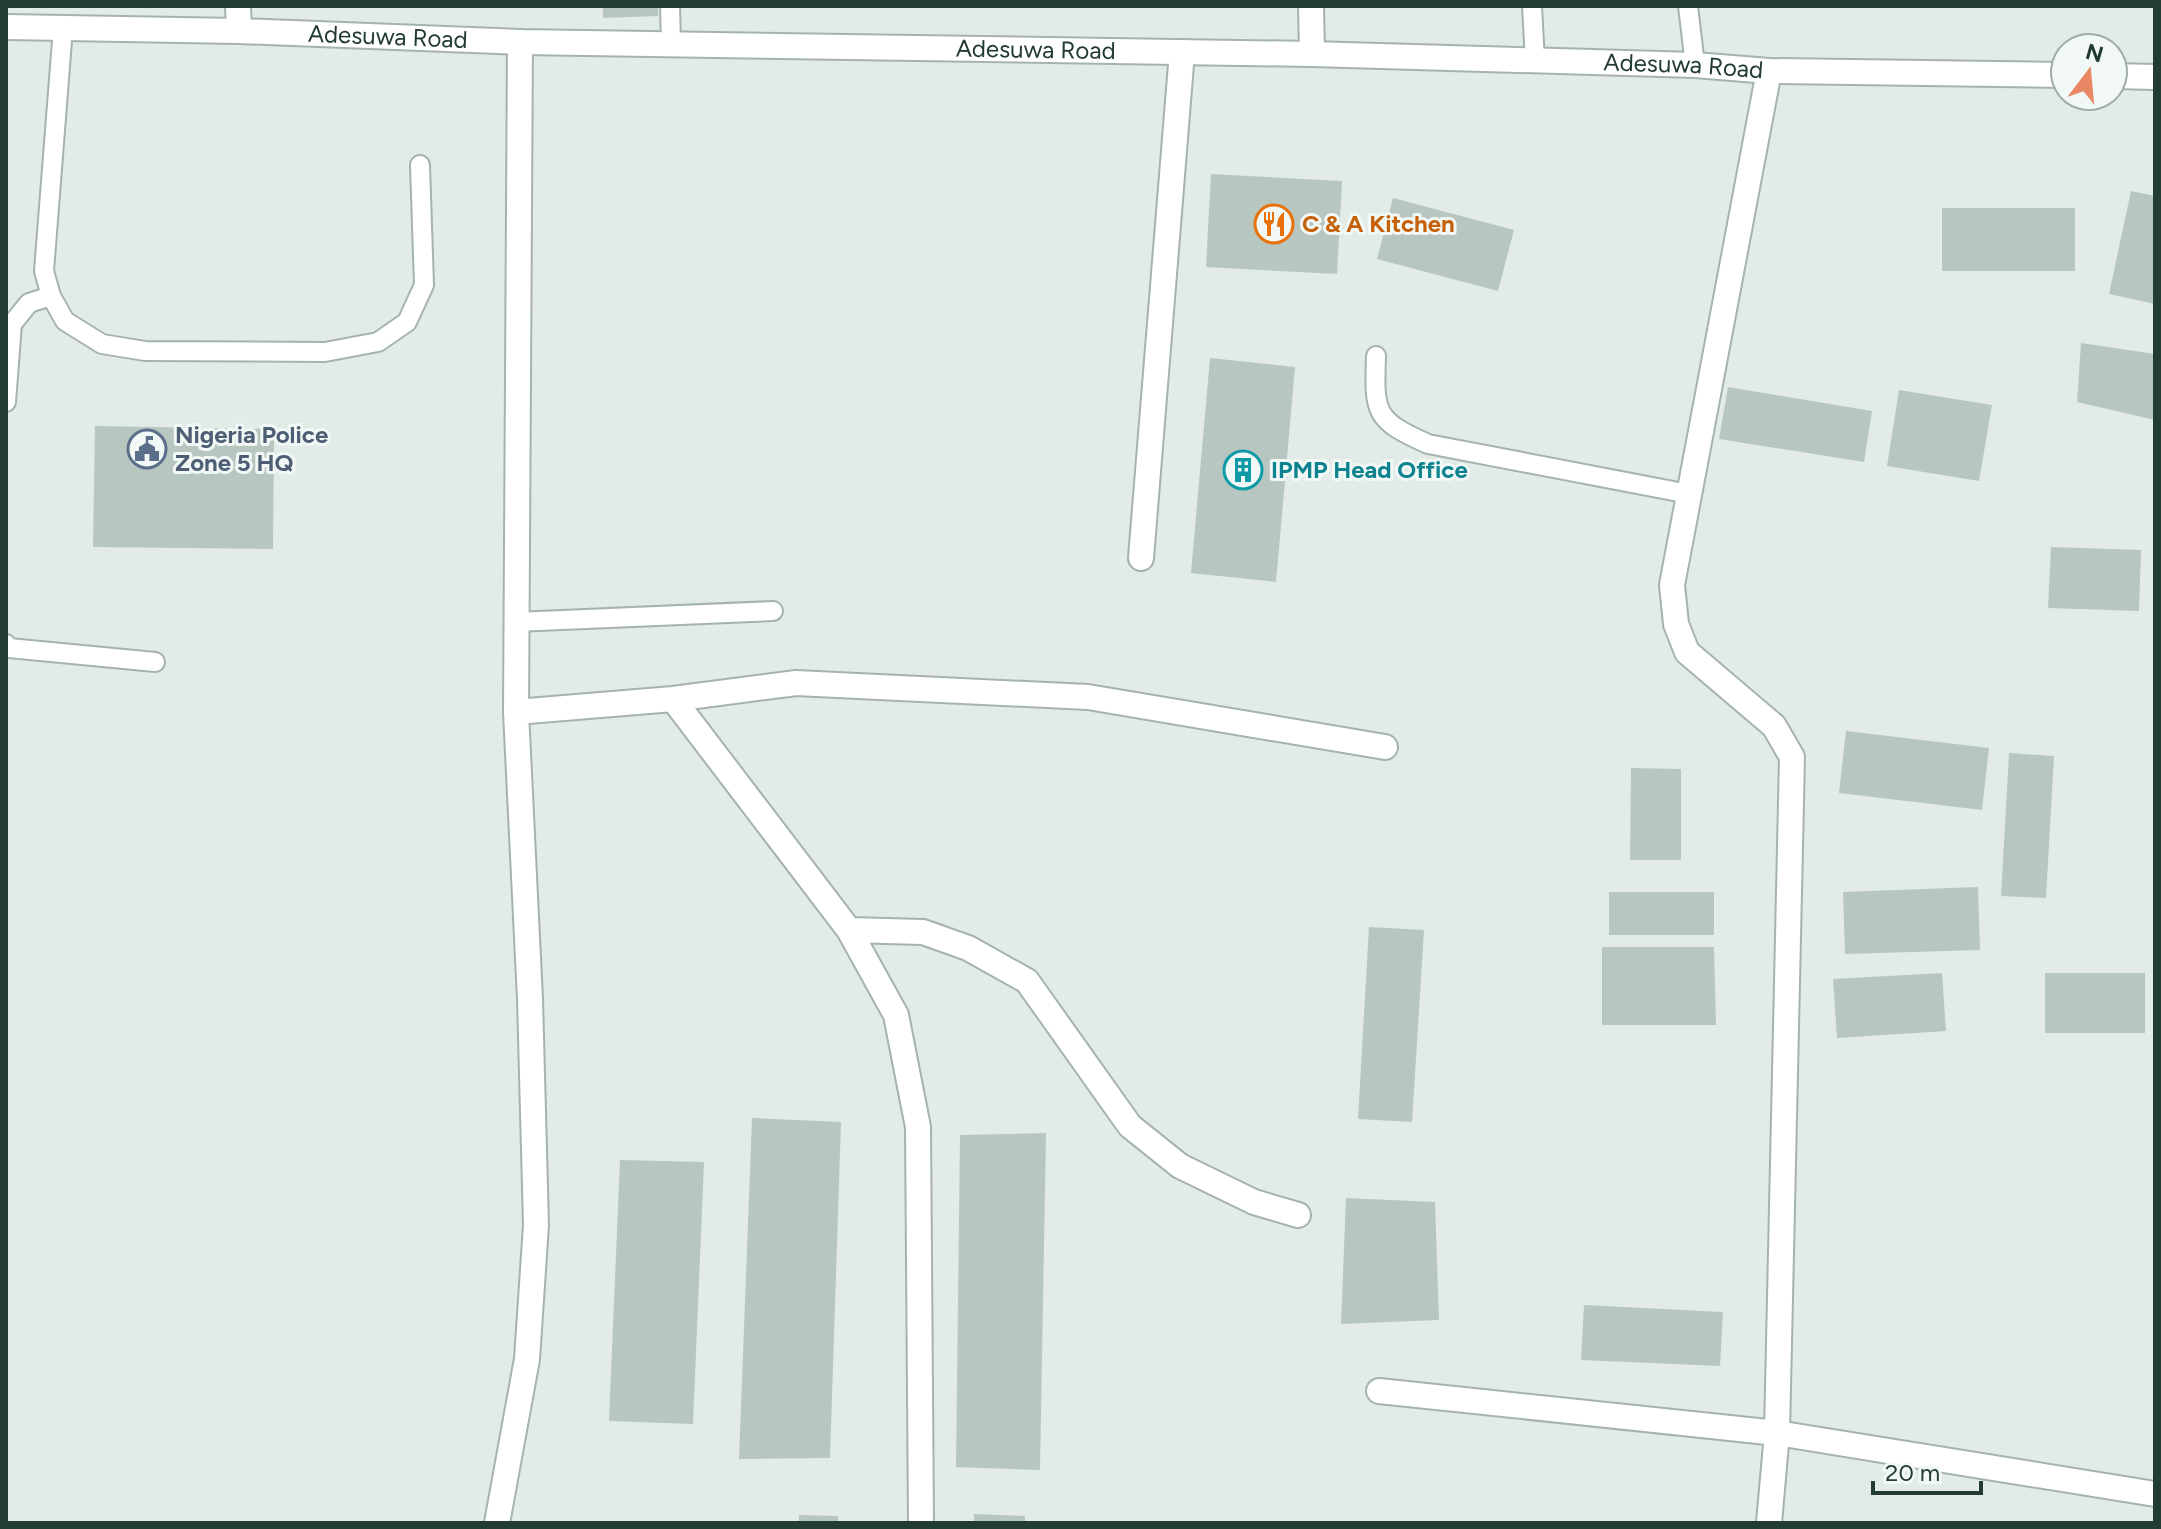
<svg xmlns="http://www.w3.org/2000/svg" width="2161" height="1529" font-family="Figtree,sans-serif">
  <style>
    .building { fill: #b8c6c0 }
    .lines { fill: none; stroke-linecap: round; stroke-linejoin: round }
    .service-casing { stroke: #a5b3ae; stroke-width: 22 }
    .minor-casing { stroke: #a5b3ae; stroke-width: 28 }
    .tertiary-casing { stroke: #a5b3ae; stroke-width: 28 }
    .service { stroke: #fff; stroke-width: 18 }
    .minor { stroke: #fff; stroke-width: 24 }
    .tertiary { stroke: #fff; stroke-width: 24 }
    .labels { text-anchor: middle; stroke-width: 6; stroke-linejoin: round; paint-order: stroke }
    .street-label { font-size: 24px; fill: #233b35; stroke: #f2f8f5 }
    .food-label { font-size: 24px; font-weight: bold; fill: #c56008; stroke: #f2f8f5; text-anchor: start }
    .service-label { font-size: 24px; font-weight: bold; fill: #4e5e75; stroke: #f2f8f5; text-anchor: start }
    .culture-label { font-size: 24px; font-weight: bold; fill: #0d838f; stroke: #f2f8f5; text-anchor: start }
  </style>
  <rect width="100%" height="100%" fill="#e2ebe7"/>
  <!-- building -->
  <path class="building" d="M603,6H658V16L603,18Z
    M1211,174L1342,181L1337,274L1206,267Z
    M2131,191L2155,196V304L2109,294Z
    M1393,198L1514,230L1498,291L1377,259Z
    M1942,208H2075V271H1942Z
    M2081,343L2155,354V420L2077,402Z
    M1210,358L1295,367L1276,582L1191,573Z
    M1728,387L1872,411L1864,462L1719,439Z
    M1899,390L1992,405L1979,481L1887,466Z
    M95,426L274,429L273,549L93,547Z
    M2051,547L2141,550L2139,611L2048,608Z
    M1846,731L1989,748L1982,810L1839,793Z
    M2009,753L2054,756L2046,898L2001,896Z
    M1631,768L1681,769V860H1630Z
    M1978,887L1980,950L1845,954L1843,892Z
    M1609,892H1714V935H1609Z
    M1369,927L1424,930L1412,1122L1358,1119Z
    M1602,947H1714L1716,1025H1602Z
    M1942,973L1946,1031L1837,1038L1833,979Z
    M2045,973H2145V1033H2045Z
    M752,1118L841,1122L830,1458L739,1459Z
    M1046,1133L1040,1470L956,1467L960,1135Z
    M620,1160L704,1162L693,1424L609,1421Z
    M1346,1198L1435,1202L1439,1320L1341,1324Z
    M1584,1305L1723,1312L1720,1366L1581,1360Z
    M974,1514L1025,1516V1523H974Z
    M799,1515L838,1516V1523H799Z"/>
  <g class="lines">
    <!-- service casing -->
    <g class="service-casing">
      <path id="service" d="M670,6L671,45
        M1532,6L1535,61
        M1688,6L1695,65
        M63,28L44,271L51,296L65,321L102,344L145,351L325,352L378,342L407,322L424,285L420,165
        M1376,356C1374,413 1374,420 1428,444L1689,494
        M6,402L12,324L29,303L51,296
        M515,622L773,611
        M6,644L9,648L155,662"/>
    </g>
    <!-- minor casing -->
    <g class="minor-casing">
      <path id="minor" d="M1311,6L1312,54
        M1141,558L1182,52
        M673,699L849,930L896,1015L918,1127L921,1523
        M516,712L673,699L796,683L1088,697L1385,747
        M849,930L923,932L968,948L1027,981L1130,1126L1180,1166L1254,1202L1298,1215
        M1379,1391L1777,1433L2155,1494
        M497,1523L527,1359L536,1225L530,999L516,712L520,42
        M1769,1523L1777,1433L1792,757L1774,726L1687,652L1676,624L1672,585L1769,71"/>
    </g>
    <!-- tertiary casing -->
    <g class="tertiary-casing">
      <g id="tertiary">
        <path d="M238,6L239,31"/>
        <path id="s1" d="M6,27L239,31L520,42L1312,54L1695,65L1769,71L2065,75"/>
        <path d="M2113,76L2155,77"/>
      </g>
    </g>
    <!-- service -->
    <use href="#service" class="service"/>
    <!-- minor -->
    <use href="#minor" class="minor"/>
    <!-- tertiary -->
    <use href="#tertiary" class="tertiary"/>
  </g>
  <!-- icons -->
  <defs>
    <g id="restaurant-ring" transform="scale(2)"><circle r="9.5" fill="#f2f8f5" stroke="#e8710a" stroke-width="1.5"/><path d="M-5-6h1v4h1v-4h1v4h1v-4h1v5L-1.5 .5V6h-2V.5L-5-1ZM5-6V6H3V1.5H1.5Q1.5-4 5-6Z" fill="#e8710a"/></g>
    <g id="civic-ring" transform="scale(2)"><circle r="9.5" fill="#f2f8f5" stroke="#5c6f8a" stroke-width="1.5"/><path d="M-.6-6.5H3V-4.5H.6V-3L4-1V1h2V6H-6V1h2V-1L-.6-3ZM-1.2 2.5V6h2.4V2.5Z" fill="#5c6f8a"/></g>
    <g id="building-ring" transform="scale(2)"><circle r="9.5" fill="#f2f8f5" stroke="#0f9aa8" stroke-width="1.5"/><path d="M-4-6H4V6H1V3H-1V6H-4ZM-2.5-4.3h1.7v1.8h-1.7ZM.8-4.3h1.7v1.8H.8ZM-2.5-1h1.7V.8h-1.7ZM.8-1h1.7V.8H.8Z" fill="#0f9aa8"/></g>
  </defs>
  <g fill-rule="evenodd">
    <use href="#restaurant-ring" x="1274" y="224"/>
    <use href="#civic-ring" x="147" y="449"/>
    <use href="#building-ring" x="1243" y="470"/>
  </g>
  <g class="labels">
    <!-- street labels -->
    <g class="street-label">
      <text dy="8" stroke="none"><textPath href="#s1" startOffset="382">Adesuwa Road</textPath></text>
      <text dy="8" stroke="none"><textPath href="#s1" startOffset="1030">Adesuwa Road</textPath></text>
      <text dy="8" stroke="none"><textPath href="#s1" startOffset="1678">Adesuwa Road</textPath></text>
    </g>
    <!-- food labels -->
    <g class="food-label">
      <text x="1302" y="232">C &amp; A Kitchen</text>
    </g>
    <!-- service labels -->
    <g class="service-label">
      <text x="175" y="443">Nigeria Police<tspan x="175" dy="28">Zone 5 HQ</tspan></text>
    </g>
    <!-- culture labels -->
    <g class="culture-label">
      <text x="1271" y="478">IPMP Head Office</text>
    </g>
  </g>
  <!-- border -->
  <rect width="2161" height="1529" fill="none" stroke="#233b35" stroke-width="16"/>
  <!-- north arrow -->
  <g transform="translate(2089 72) rotate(16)"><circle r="38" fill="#f2f8f5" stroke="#9faca8" stroke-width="2"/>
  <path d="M0-6L14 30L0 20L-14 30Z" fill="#e98663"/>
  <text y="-12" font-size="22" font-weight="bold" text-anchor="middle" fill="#233b35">N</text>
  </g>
  <!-- scale -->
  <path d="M1873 1481v12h108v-12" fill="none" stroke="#233b35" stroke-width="4"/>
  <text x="1885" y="1481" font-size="24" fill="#233b35" stroke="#f2f8f5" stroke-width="6" paint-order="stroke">20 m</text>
</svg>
